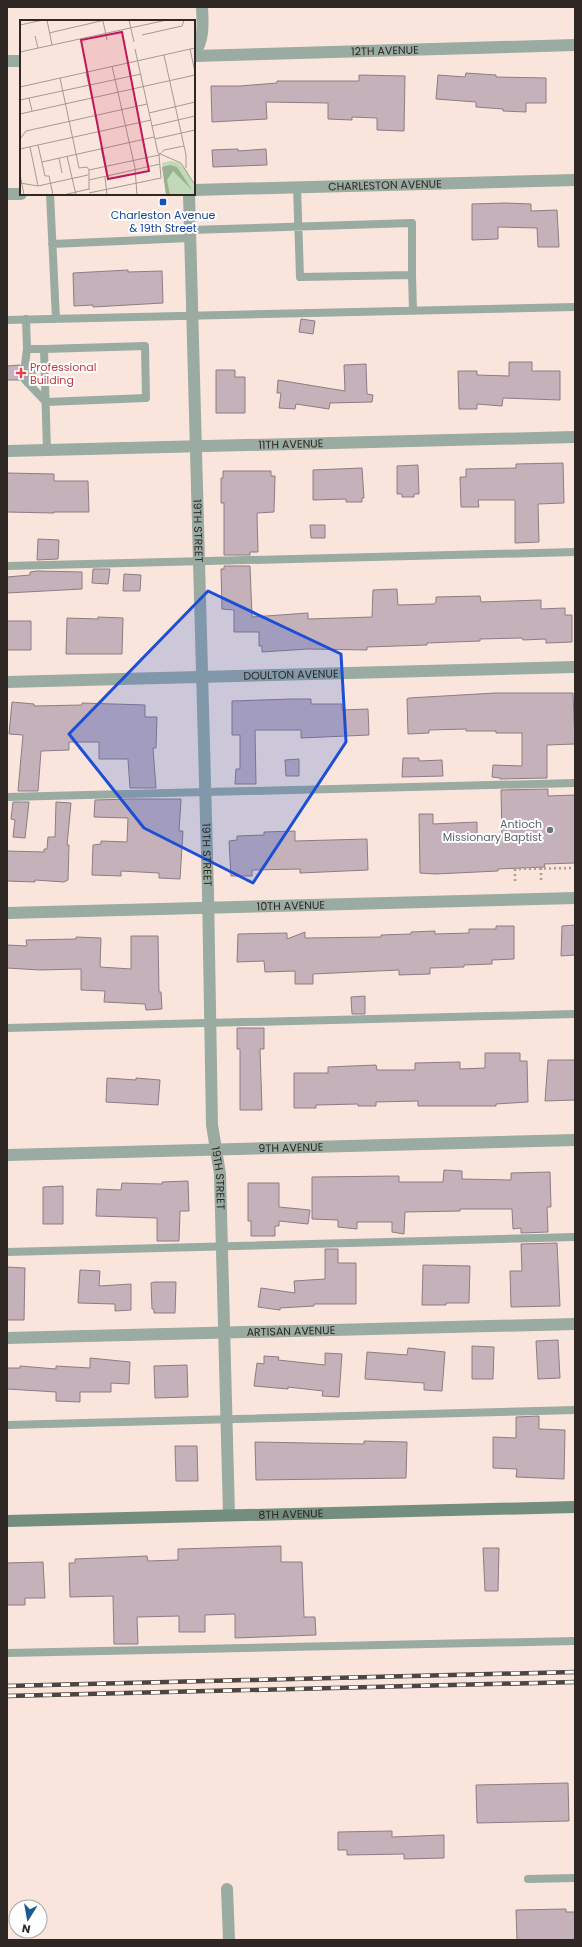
<svg xmlns="http://www.w3.org/2000/svg" width="582" height="1947" font-family="Poppins,sans-serif">
  <style>
    .building { fill: #c4b1b9; stroke: #8e7c84 }
    .lines { fill: none; stroke-linecap: round; stroke-linejoin: round }
    .path { stroke: #aa9b93; stroke-width: 2.5; stroke-dasharray: 2 3; stroke-linecap: butt }
    .service { stroke: #9aaba1; stroke-width: 8 }
    .minor { stroke: #9aaba1; stroke-width: 12 }
    .secondary { stroke: #738d7e; stroke-width: 12 }
    .rail-casing { stroke: #4e4540; stroke-width: 4.5 }
    .rail { stroke: #fff; stroke-width: 3; stroke-dasharray: 9; stroke-linecap: butt }
    .marked { fill: #1d4ed8; fill-opacity: 0.2; stroke: #1d4ed8; stroke-width: 3; stroke-linejoin: round }
    .transit-dot { fill: #1a4fb4; stroke: #fff; stroke-width: 1.5 }
    .health-dot { fill: #e0444e; stroke: #fff; stroke-width: 1.5 }
    .worship-dot { fill: #6b7280; stroke: #fff; stroke-width: 1.5 }
    .labels { text-anchor: middle; stroke-width: 4; stroke-linejoin: round; paint-order: stroke }
    .street-label { font-size: 11px; fill: #2e2723; stroke: #fff }
    .transit-label { font-size: 11px; fill: #164399; stroke: #fff }
    .health-label { font-size: 11px; fill: #be3a42; stroke: #fff; text-anchor: start }
    .worship-label { font-size: 11px; fill: #5b616d; stroke: #fff; text-anchor: end }
    .inset-road { fill: none; stroke: #a89991; stroke-width: 1 }
    .view { fill: #c2185b; fill-opacity: 0.15; stroke: #c2185b; stroke-width: 2 }
    .inset-edge { fill: none; stroke: #2e2723; stroke-width: 2 }
  </style>
  <rect width="100%" height="100%" fill="#f9e5db"/>
  <!-- building -->
  <path class="building" d="M466,73L496,75V77L546,78V103H526V112L503,111V109L476,107V102L436,99L438,75L465,77Z
    M359,75L405,76L404,131L377,130V118L352,117V120L328,119V103L266,102L267,119L212,122L211,86H240L277,83V81H359Z
    M238,149V151L266,149L267,165L213,167L212,150Z
    M506,203L531,204V211L557,210L559,247H538L537,228L498,227V239L472,240V204Z
    M128,270V272L162,271L163,303L93,307V305L74,306L73,273Z
    M301,319L315,321L313,334L299,332Z
    M509,362H532V371H560V400L503,398L502,406L477,404V409H459L458,371H477V375L509,376Z
    M366,364L367,394L373,395L372,402L330,403L329,409L296,404L295,409L279,408L281,393H277L278,380L345,391L344,365Z
    M20,365L21,369L25,370L29,369L31,365H35V380L24,375L20,380H7V366Z
    M216,370H235V377H245V413H216Z
    M563,463L564,503L538,504L539,542L515,543V500H478L479,507H461L460,477H466V469L516,468V464Z
    M418,465L419,494H414V497H402V494H397V466Z
    M362,468L364,498H362V502H346V499L313,500V470Z
    M223,471H271V476H275L274,512L257,513L258,552H250V555H224V503H221V478H223Z
    M7,473L54,474V481H88L89,512H54V513L7,512Z
    M310,525H325V538H311Z
    M38,539L59,540L58,559L37,560Z
    M224,566H250L252,617L308,613V619L372,617L373,590L397,589L398,605L434,604L436,602V597L480,596L481,602L541,600V609L565,608V615H572V642L546,643V639L523,640L522,638L480,639V641L427,643V645L367,647V650L308,649L262,652V646H259V632H234V610L222,609L221,569H224Z
    M93,569H110L108,584L92,583Z
    M37,571L82,572V589L7,593V577L30,575V572Z
    M124,574L141,575L140,591H123Z
    M98,617L123,618L122,654H66L67,618L98,619Z
    M7,621H31V650H7Z
    M495,693H573L575,744L547,745V778L500,779V778L492,777L493,765L522,766V733H496V731H466V729L429,730V733L408,734L407,699L409,698Z
    M292,699H311V704H342V710L368,709L369,735L301,738V730H255L256,784H235L236,769H240V735H232V701Z
    M12,702L34,704V706L82,705V703L145,705V717H157L156,748H153L156,788H130L128,759H99V742H69V750L41,751L38,791H18L23,735L9,734Z
    M403,758H419V761L442,760L443,776L402,777Z
    M299,759V776H286L285,760Z
    M548,789V796L575,795V863L544,864L545,867L498,869V871L435,874L420,873L419,814H433V824L477,822V838H502L501,790Z
    M131,799H181L179,831H183L180,879L159,878V873L121,871V876L92,875L93,845L101,844V841L127,842L128,818L94,817L95,800Z
    M13,802H29L25,838L13,837L15,820L11,819Z
    M56,802L71,803L67,845H69L68,880L64,882L35,880V882L7,881V851L44,852V849H47L48,837H55Z
    M295,831V841L367,839L368,870L300,873V869L252,870V876H231L229,841L237,840V836L264,835V832Z
    M575,925V955L561,956L562,926Z
    M496,926H514V959L492,960V964L464,965V967L430,968V974L399,975V970L313,974V984H295V971L265,972L264,961L237,962L238,934L287,933V939L305,932V938L381,937V935L411,934V932L435,931V934L469,933V929H496Z
    M131,936H158L159,992H161L162,1009L146,1010L145,1004L104,1002L105,991L81,990V969L40,970L7,968V945L27,946L26,940L76,939V937L101,938L100,967L131,969Z
    M365,996V1014H352L351,997Z
    M237,1028H264V1049H260L262,1110H240V1049H237Z
    M485,1053H520V1061H527L528,1102L496,1104V1106H418V1101L376,1102V1106H358V1104L316,1105V1108H294V1073H328V1067L376,1065L377,1070H415V1063L460,1062V1069L485,1068Z
    M548,1060H575V1100L545,1101Z
    M107,1078L136,1080V1078L160,1080L158,1105L106,1102Z
    M444,1170L462,1171V1179L511,1180V1173L550,1172L551,1207H547L548,1232L521,1233V1228L513,1229L512,1209H460V1211L405,1212L404,1234L392,1232V1222H357V1229L338,1227V1220L312,1219V1177L399,1176V1182H443Z
    M188,1181L189,1211H180L179,1241H157V1218L96,1216L97,1189L121,1190L122,1183L162,1184V1182Z
    M248,1183H279V1207L310,1210L308,1224L279,1221V1226H275V1236H251V1221H248Z
    M63,1186V1224H43V1187Z
    M557,1243L560,1306L511,1307L510,1271H522L521,1244Z
    M325,1249H338V1263H356V1304H314V1306L280,1308V1310L258,1307L261,1288L295,1293L294,1281L325,1279Z
    M423,1265L470,1266L469,1303H446V1305H422Z
    M7,1267L25,1268L24,1320H7Z
    M80,1270L100,1271L99,1286L131,1284V1310L115,1311V1304L78,1303Z
    M154,1282H176L175,1313H154V1309H152L151,1283Z
    M558,1340L560,1378L538,1379L536,1341Z
    M472,1346L494,1347L493,1379H472Z
    M408,1348L445,1352L442,1391L424,1390V1383L365,1379L367,1352L407,1355Z
    M325,1353L342,1354L339,1397L322,1396L323,1391L288,1387V1389L254,1386L257,1363L264,1364V1356L279,1357L278,1360L325,1365Z
    M90,1358L130,1362L129,1384L111,1383V1392H80V1402L56,1401V1392L7,1389V1368H20V1366L56,1369V1366L90,1368Z
    M187,1365L188,1397L155,1398L154,1366Z
    M539,1416V1429L565,1430L564,1479L516,1477L517,1469L493,1468V1437L516,1438V1417Z
    M364,1441L407,1442L406,1478L256,1480L255,1442L364,1444Z
    M175,1446H197L198,1481H176Z
    M281,1546V1562H302L304,1617H315L316,1635L235,1638V1614L205,1615V1632H179V1616L137,1617L138,1644H114L113,1596L70,1597L69,1563H75V1559L147,1556L148,1561L178,1560V1549Z
    M483,1548H499L498,1591H485Z
    M43,1562L45,1598H25V1605H7V1563Z
    M568,1783L569,1821L477,1823L476,1785Z
    M392,1831V1837L444,1835V1858L404,1859V1854L347,1855V1850H338V1832Z
    M566,1909V1912H575V1940H517L516,1910Z"/>
  <g class="lines">
    <!-- path -->
    <path class="path" d="M541,868V883
      M514,869L575,868
      M515,869V884"/>
    <!-- service -->
    <path class="service" d="M50,194L56,319
      M190,230L412,223V275L300,277L297,187
      M52,244L190,238
      M412,275L413,311
      M26,319L27,349H44L47,450
      M7,320L575,307
      M25,365L27,349
      M25,380L46,402L146,398L145,346L44,349
      M7,566L575,552
      M7,797L575,783
      M7,1028L575,1014
      M7,1252L575,1237
      M7,1425L575,1410
      M7,1653L575,1641
      M528,1879L575,1878"/>
    <!-- minor -->
    <g class="minor">
      <path d="M194,55C204,39 203,25 202,7"/>
      <path id="s1" d="M194,56L575,45"/>
      <path d="M7,61H21"/>
      <path id="s2" d="M194,190L575,180"/>
      <path d="M7,194H21"/>
      <path id="s3" d="M189,194L208,892L212,1125L220,1174L229,1515"/>
      <path id="s4" d="M7,451L575,437"/>
      <path id="s5" d="M7,682L575,667"/>
      <path id="s6" d="M7,913L575,898"/>
      <path id="s7" d="M7,1155L575,1140"/>
      <path id="s8" d="M7,1338L575,1324"/>
      <path d="M227,1889L229,1940"/>
    </g>
    <!-- secondary -->
    <path class="secondary" id="s9" d="M7,1521L575,1507"/>
    <!-- rail casing -->
    <g class="rail-casing">
      <path id="rail" d="M7,1686L575,1672
        M7,1696L575,1682"/>
    </g>
    <!-- rail -->
    <use href="#rail" class="rail"/>
  </g>
  <!-- marked area -->
  <path class="marked" d="M208,591L341,654L346,742L253,883L144,828L69,734Z"/>
  <!-- markers -->
  <rect class="transit-dot" x="159" y="198" width="8" height="8" rx="2"/>
  <path class="health-dot" d="M19 367h4v4h4v4h-4v4h-4v-4h-4v-4h4z"/>
  <circle class="worship-dot" cx="550" cy="830" r="4"/>
  <g class="labels">
    <!-- street labels -->
    <g class="street-label">
      <text dy="4" stroke="none"><textPath href="#s1" startOffset="191">12TH AVENUE</textPath></text>
      <text dy="4" stroke="none"><textPath href="#s2" startOffset="191">CHARLESTON AVENUE</textPath></text>
      <text dy="4" stroke="none"><textPath href="#s4" startOffset="284">11TH AVENUE</textPath></text>
      <text dy="4" stroke="none"><textPath href="#s3" startOffset="337">19TH STREET</textPath></text>
      <text dy="4" stroke="none"><textPath href="#s5" startOffset="284">DOULTON AVENUE</textPath></text>
      <text dy="4" stroke="none"><textPath href="#s3" startOffset="661">19TH STREET</textPath></text>
      <text dy="4" stroke="none"><textPath href="#s6" startOffset="284">10TH AVENUE</textPath></text>
      <text dy="4" stroke="none"><textPath href="#s7" startOffset="284">9TH AVENUE</textPath></text>
      <text dy="4" stroke="none"><textPath href="#s3" startOffset="985">19TH STREET</textPath></text>
      <text dy="4" stroke="none"><textPath href="#s8" startOffset="284">ARTISAN AVENUE</textPath></text>
      <text dy="4" stroke="none"><textPath href="#s9" startOffset="284">8TH AVENUE</textPath></text>
    </g>
    <!-- transit labels -->
    <g class="transit-label">
      <text x="163" y="219">Charleston Avenue<tspan x="163" dy="13">&amp; 19th Street</tspan></text>
    </g>
    <!-- health labels -->
    <g class="health-label">
      <text x="30" y="371">Professional<tspan x="30" dy="13">Building</tspan></text>
    </g>
    <!-- worship labels -->
    <g class="worship-label">
      <text x="542" y="828">Antioch<tspan x="542" dy="13">Missionary Baptist</tspan></text>
    </g>
  </g>
  <!-- overview -->
  <g transform="translate(20 20)">
    <rect width="175" height="175" fill="#f9e5db"/>
    <path d="M151,141L159,143L167,151L175,168V175H148L142,143Z" fill="#c1d9b8"/>
    <path d="M150,145L157,147L172,170L153,151L147,160L150,175H146L142,147Z" fill="#99b18f"/>
    <path class="inset-road" d="M27,0L32,25M109,0L114,22M83,1L87,20M0,5L23,0M29,13L85,0M122,15L162,6L164,0M15,16L18,28M115,29L138,133L161,143L175,165M170,29L175,52M0,32L147,0M144,35L166,135V148M92,46L115,148L117,175M66,53L72,78M40,58L59,148L67,147L69,150M0,67L175,28M9,78L12,91M0,80L121,54M129,93L175,82M0,94L175,55M132,106L175,96M0,119L6,111L127,84M135,119L175,110M18,125L25,156H29L33,175M10,127L18,166M81,128L87,156M0,129L131,100M47,136L56,175M39,138L42,153M22,142L134,117M69,150L139,135L144,130L164,126M69,150V170M0,154L4,175M85,157L87,175M69,160L140,144M0,163L18,166L68,155M69,173L141,158L139,135M43,175L69,169"/>
    <path class="view" d="M102,12L129,151L88,159L61,20Z"/>
    <rect width="175" height="175" class="inset-edge"/>
  </g>
  <!-- border -->
  <rect width="582" height="1947" fill="none" stroke="#2e2723" stroke-width="16"/>
  <!-- north arrow -->
  <g transform="translate(28 1919) rotate(191)"><circle r="19" fill="#ffffff" stroke="#aba9a7"/>
  <path d="M0-3L7 15L0 10L-7 15Z" fill="#1a5c91"/>
  <text y="-6" font-size="11" font-weight="bold" text-anchor="middle" fill="#2e2723">N</text>
  </g>
</svg>
